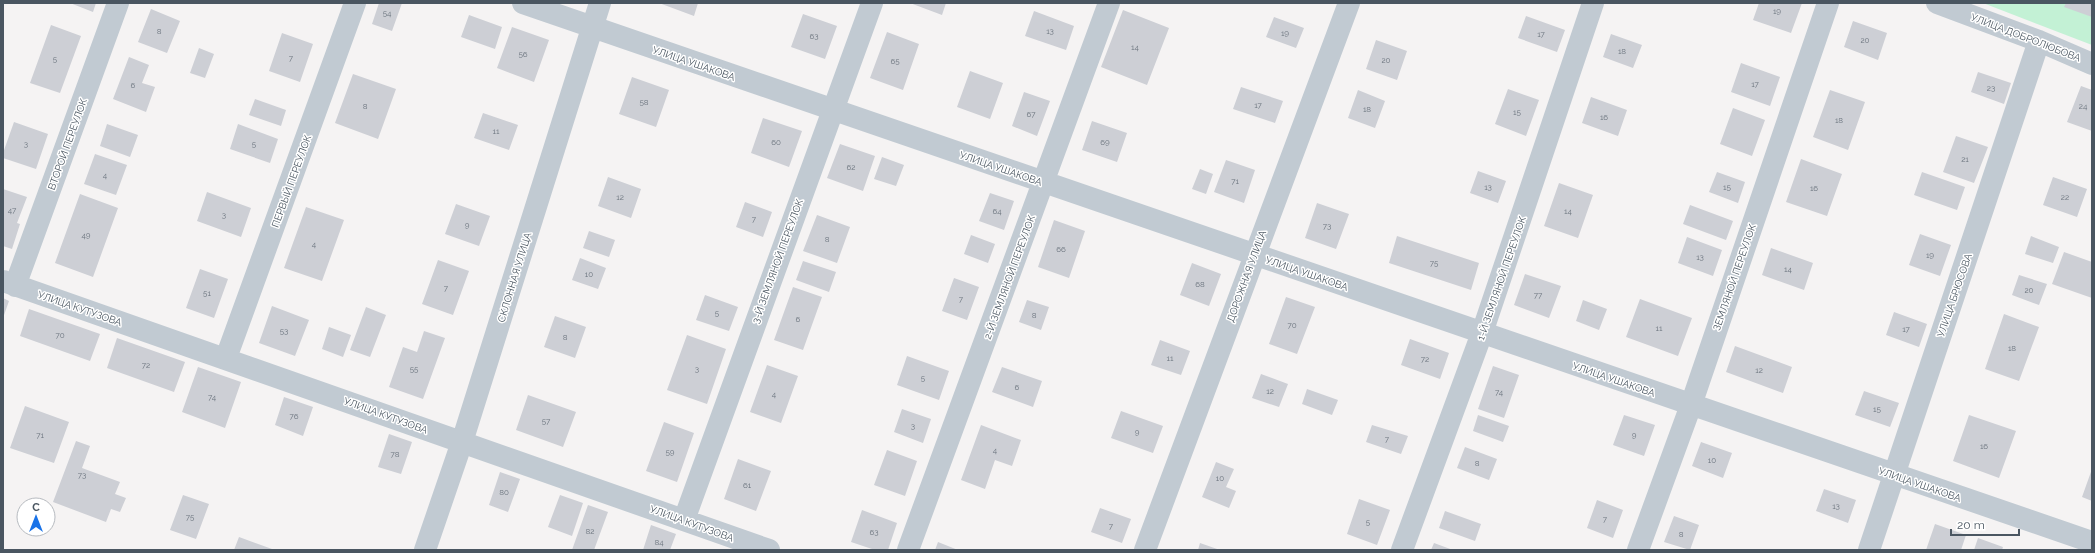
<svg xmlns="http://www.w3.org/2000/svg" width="2095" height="553" font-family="Raleway,sans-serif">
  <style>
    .green { fill: #c3f1d5 }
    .building { fill: #cdcfd5 }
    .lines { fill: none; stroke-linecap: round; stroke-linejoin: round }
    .minor { stroke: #c1cad2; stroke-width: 22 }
    .labels { text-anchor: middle; stroke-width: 3; stroke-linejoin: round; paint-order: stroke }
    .number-label { font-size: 8px; fill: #6b747e }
    .street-label { font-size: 10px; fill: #4a5661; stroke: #fff }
  </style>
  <rect width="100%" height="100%" fill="#f5f3f3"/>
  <!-- green -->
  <path class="green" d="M1983,3H2092V45Z"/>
  <!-- building -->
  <path class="building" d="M70,3H96L93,12Z
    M379,3H402L392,31L372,24Z
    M659,3H698L694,16Z
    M910,3H946L942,15Z
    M1759,3H1802L1791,33L1753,20Z
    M2066,3H2092V17L2064,7Z
    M151,9L180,21L167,53L138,42Z
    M1123,10L1169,28L1147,85L1101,67Z
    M1034,11L1074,26L1066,50L1025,36Z
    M803,14L837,26L825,59L791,47Z
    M469,15L502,27L495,49L461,37Z
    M1526,16L1565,30L1557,52L1518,38Z
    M1274,17L1304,28L1296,48L1266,37Z
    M1853,21L1887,33L1878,60L1844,47Z
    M51,25L81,36L60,93L30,83Z
    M512,27L549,40L534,82L497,68Z
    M887,32L919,44L903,90L870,78Z
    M282,33L313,44L300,82L269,71Z
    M1611,34L1642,45L1633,68L1603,57Z
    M1376,40L1407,51L1397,80L1366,69Z
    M199,48L214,54L205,78L190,73Z
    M129,57L149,65L142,83L155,87L146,112L113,99Z
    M1741,63L1780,77L1770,106L1731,92Z
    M970,71L1003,83L990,119L957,107Z
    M1978,72L2011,83L2004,104L1971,92Z
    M353,74L396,89L378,139L335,123Z
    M632,77L669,90L656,127L619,114Z
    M2081,86L2092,90V131L2067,122Z
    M1241,87L1283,101L1275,123L1233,109Z
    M1508,89L1539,100L1526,136L1495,124Z
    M1358,90L1385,101L1375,128L1348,118Z
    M1830,90L1865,102L1848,150L1813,137Z
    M1024,92L1050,101L1037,136L1012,126Z
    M1591,97L1627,110L1618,136L1582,123Z
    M255,99L286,110L281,126L249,115Z
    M1733,108L1765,120L1752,156L1720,144Z
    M483,113L518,125L509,150L474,138Z
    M763,118L802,131L789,167L751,153Z
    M1092,121L1127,133L1117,162L1082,150Z
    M14,122L48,134L36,169L3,158V153Z
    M107,124L138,135L130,157L100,146Z
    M238,124L278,139L270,163L230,149Z
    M1956,136L1988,147L1974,183L1943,172Z
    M840,144L875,156L863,191L827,178Z
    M95,154L127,165L116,195L84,184Z
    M882,157L904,165L896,186L874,179Z
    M1801,159L1842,174L1827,216L1786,202Z
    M1226,160L1255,170L1244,203L1214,192Z
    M1200,169L1213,174L1206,194L1192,189Z
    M1478,171L1506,181L1498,203L1470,193Z
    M1717,172L1745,182L1738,203L1709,192Z
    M1922,172L1965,187L1957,210L1914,195Z
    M608,177L641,189L631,218L598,206Z
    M2053,177L2087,189L2077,217L2043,205Z
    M1559,183L1593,195L1578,238L1544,226Z
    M3,189L27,197L17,223L20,224L12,249L3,246Z
    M207,192L251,208L241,237L197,221Z
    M990,193L1014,201L1004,230L979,221Z
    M80,194L118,208L93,277L55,263Z
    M745,202L772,212L763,237L736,227Z
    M1317,203L1349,214L1336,249L1305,238Z
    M456,204L490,216L479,246L445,234Z
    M1690,205L1733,221L1726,240L1683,224Z
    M306,207L344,220L322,281L284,268Z
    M817,215L850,227L837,263L803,251Z
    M1054,220L1085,231L1069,278L1038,267Z
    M589,231L615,240L609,257L583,248Z
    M1920,234L1951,245L1940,276L1909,265Z
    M971,235L995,244L988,263L964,254Z
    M1397,236L1479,263L1471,290L1389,263Z
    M2031,236L2059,247L2053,263L2025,254Z
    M1687,237L1722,250L1713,276L1678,263Z
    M1771,248L1813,263L1804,290L1762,275Z
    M2064,252L2092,262V298L2052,284Z
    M580,258L606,268L598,289L572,280Z
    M438,260L469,271L453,315L422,304Z
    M803,261L836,272L829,292L796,280Z
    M1192,263L1221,274L1209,306L1180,295Z
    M200,269L228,279L214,318L186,308Z
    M1525,274L1561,286L1549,318L1514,305Z
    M2019,275L2047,284L2039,305L2012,295Z
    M954,278L979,287L967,320L942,311Z
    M793,287L822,297L803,350L774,340Z
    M705,295L738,307L729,331L696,320Z
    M1286,297L1315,307L1297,354L1269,344Z
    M3,298L9,301L3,318Z
    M1640,299L1692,318L1678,356L1626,337Z
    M1027,300L1049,307L1041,330L1019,322Z
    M1583,300L1607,309L1599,330L1576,321Z
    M272,306L309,320L295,356L259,343Z
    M366,307L386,315L370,357L350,350Z
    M29,309L100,334L90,361L20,336Z
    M1894,312L1927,324L1919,347L1886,335Z
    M2004,314L2039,327L2019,381L1985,369Z
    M555,316L586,327L575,358L544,347Z
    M329,327L351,335L343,357L322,349Z
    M424,331L445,338L423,399L389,387L403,347L417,352Z
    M687,335L726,349L707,404L667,390Z
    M117,338L185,362L174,392L107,368Z
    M1410,339L1449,353L1440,379L1401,365Z
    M1160,340L1190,351L1181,375L1151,365Z
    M1735,346L1792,367L1783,393L1726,372Z
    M907,356L949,371L939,400L897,385Z
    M767,365L798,376L781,423L750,412Z
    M1493,366L1519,375L1504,418L1478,409Z
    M198,367L241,382L225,428L182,412Z
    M1002,367L1042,381L1033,407L992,392Z
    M1261,374L1288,384L1279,407L1252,398Z
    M1307,389L1338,400L1332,415L1302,404Z
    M1864,391L1899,403L1890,427L1855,415Z
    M528,395L576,412L563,447L516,430Z
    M284,397L313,407L303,436L275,425Z
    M25,406L69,422L54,463L10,448Z
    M902,409L931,419L923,443L894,432Z
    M1121,411L1163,426L1153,453L1111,438Z
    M1478,415L1509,426L1503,442L1473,431Z
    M1624,415L1655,425L1644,456L1613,445Z
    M1969,415L2016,431L1999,478L1953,461Z
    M664,422L694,433L677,482L646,471Z
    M981,425L1021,440L1012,466L995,460L985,489L961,480Z
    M1372,425L1408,436L1401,454L1366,442Z
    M389,434L412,442L401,474L378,467Z
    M76,441L90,446L82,468L120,482L115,494L126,498L120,512L111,509L106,522L53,502Z
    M1701,442L1732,453L1723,478L1692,466Z
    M1465,447L1497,459L1489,480L1457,468Z
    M887,450L917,461L905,496L874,485Z
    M738,459L771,471L756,511L724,499Z
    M1216,462L1234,469L1226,487L1236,491L1229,508L1202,497Z
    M2092,469V501L2082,497Z
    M500,472L520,479L508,512L489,505Z
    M1824,489L1856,500L1848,523L1816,511Z
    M183,495L209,504L196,539L170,530Z
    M560,495L583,503L572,536L548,527Z
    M1359,499L1390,510L1377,545L1347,534Z
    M1597,500L1623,510L1613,538L1587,528Z
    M588,505L608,512L594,550H572Z
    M1100,508L1131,519L1122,543L1091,532Z
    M862,510L897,523L888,550H875L851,542Z
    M1445,511L1481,524L1475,541L1439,528Z
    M1674,516L1699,525L1690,550L1664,542Z
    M1935,524L1966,535L1961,550H1926Z
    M651,525L676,534L670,550H643Z
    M239,537L272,549L271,550H234Z
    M1978,538L2003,547L2002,550H1974Z
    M938,542L958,550H935Z
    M1200,543L1220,550H1198Z
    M1434,543L1453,550H1431Z"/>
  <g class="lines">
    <!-- minor -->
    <path class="minor" d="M523,3L2092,542
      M1937,3L2039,41L2092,64
      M3,281L769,550
      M15,286L118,3
      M226,358L355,3
      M684,520L872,3
      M425,550L462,442L600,3
      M908,550L1109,3
      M1145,550L1349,3
      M1402,550L1482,333L1593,3
      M1638,550L1691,405L1828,3
      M1869,550L2039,41"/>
  </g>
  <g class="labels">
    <!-- number labels -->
    <g class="number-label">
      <text x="1777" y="14">19</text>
      <text x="387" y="16">54</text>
      <text x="159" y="34">8</text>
      <text x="1050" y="34">13</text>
      <text x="1285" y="36">19</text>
      <text x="1541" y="37">17</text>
      <text x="814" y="39">63</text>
      <text x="1865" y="43">20</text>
      <text x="1135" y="50">14</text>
      <text x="1622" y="54">18</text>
      <text x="523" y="57">56</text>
      <text x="291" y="61">7</text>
      <text x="55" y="62">5</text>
      <text x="1386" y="63">20</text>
      <text x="895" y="64">65</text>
      <text x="1755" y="87">17</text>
      <text x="133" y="88">6</text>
      <text x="1991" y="91">23</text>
      <text x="644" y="105">58</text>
      <text x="1258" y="108">17</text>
      <text x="365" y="109">8</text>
      <text x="2083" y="109">24</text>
      <text x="1367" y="112">18</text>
      <text x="1517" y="115">15</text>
      <text x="1031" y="117">67</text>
      <text x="1604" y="120">16</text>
      <text x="1839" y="123">18</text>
      <text x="496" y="134">11</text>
      <text x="776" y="145">60</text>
      <text x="1105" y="145">69</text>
      <text x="26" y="147">3</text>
      <text x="254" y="147">5</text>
      <text x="1965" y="162">21</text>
      <text x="851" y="170">62</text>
      <text x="105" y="178">4</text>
      <text x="1235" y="184">71</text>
      <text x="1488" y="190">13</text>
      <text x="1727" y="190">15</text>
      <text x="1814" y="191">16</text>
      <text x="620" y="200">12</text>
      <text x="2065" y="200">22</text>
      <text x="12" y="213">47</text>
      <text x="997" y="214">64</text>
      <text x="1568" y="214">14</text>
      <text x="224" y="218">3</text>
      <text x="754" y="222">7</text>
      <text x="467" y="228">9</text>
      <text x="1327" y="229">73</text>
      <text x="86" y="238">49</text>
      <text x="827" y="242">8</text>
      <text x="314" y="247">4</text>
      <text x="1061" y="252">66</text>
      <text x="1930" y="258">19</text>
      <text x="1700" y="260">13</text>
      <text x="1434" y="266">75</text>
      <text x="1788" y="272">14</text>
      <text x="589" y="277">10</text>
      <text x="1200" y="287">68</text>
      <text x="446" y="291">7</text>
      <text x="2029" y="293">20</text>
      <text x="207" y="296">51</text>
      <text x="1538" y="298">77</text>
      <text x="961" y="302">7</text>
      <text x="717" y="316">5</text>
      <text x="1034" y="318">8</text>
      <text x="798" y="322">6</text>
      <text x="1292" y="328">70</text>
      <text x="1659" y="331">11</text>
      <text x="1906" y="332">17</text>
      <text x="284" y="334">53</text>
      <text x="60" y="338">70</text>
      <text x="565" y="340">8</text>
      <text x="2012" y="351">18</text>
      <text x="1170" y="361">11</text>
      <text x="1425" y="362">72</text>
      <text x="146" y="368">72</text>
      <text x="414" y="372">55</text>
      <text x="697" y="372">3</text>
      <text x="1759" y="373">12</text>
      <text x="923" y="381">5</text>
      <text x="1017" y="390">6</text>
      <text x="1270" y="394">12</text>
      <text x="1499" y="395">74</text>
      <text x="774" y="397">4</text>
      <text x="212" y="400">74</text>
      <text x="1877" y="412">15</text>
      <text x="294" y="419">76</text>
      <text x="546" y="424">57</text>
      <text x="913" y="429">3</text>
      <text x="1137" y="435">9</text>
      <text x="40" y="438">71</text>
      <text x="1634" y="438">9</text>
      <text x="1387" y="442">7</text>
      <text x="1984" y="449">16</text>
      <text x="995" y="453">4</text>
      <text x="670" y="455">59</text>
      <text x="395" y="457">78</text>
      <text x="1712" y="463">10</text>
      <text x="1477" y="466">8</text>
      <text x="82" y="478">73</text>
      <text x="1220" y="481">10</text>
      <text x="747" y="488">61</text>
      <text x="504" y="495">80</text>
      <text x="1836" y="509">13</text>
      <text x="190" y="520">75</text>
      <text x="1605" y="522">7</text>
      <text x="1368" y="525">5</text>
      <text x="1111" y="529">7</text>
      <text x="590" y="534">82</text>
      <text x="874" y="535">63</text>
      <text x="1681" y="537">8</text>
      <text x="659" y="545">84</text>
    </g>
    <!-- street labels -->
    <g class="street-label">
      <text transform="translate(2026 37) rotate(21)" y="4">УЛИЦА ДОБРОЛЮБОВА</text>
      <text transform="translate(694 63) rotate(19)" y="4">УЛИЦА УШАКОВА</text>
      <text transform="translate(67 144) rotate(-70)" y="4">ВТОРОЙ ПЕРЕУЛОК</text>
      <text transform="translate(1001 168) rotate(19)" y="4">УЛИЦА УШАКОВА</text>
      <text transform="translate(291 181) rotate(-70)" y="4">ПЕРВЫЙ ПЕРЕУЛОК</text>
      <text transform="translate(777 261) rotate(-70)" y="4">3-Й ЗЕМЛЯНОЙ ПЕРЕУЛОК</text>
      <text transform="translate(1307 273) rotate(19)" y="4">УЛИЦА УШАКОВА</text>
      <text transform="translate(1246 276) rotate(-70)" y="4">ДОРОЖНАЯ УЛИЦА</text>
      <text transform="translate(514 277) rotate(-73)" y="4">СКЛОННАЯ УЛИЦА</text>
      <text transform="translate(1009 277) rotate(-70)" y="4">2-Й ЗЕМЛЯНОЙ ПЕРЕУЛОК</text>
      <text transform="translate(1734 277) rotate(-71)" y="4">ЗЕМЛЯНОЙ ПЕРЕУЛОК</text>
      <text transform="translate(1501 278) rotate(-71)" y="4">1-Й ЗЕМЛЯНОЙ ПЕРЕУЛОК</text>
      <text transform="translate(1954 295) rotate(-71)" y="4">УЛИЦА БРЮСОВА</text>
      <text transform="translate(80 308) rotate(19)" y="4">УЛИЦА КУТУЗОВА</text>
      <text transform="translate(1614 379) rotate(19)" y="4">УЛИЦА УШАКОВА</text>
      <text transform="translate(386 415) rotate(20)" y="4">УЛИЦА КУТУЗОВА</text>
      <text transform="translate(1920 484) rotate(19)" y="4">УЛИЦА УШАКОВА</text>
      <text transform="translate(692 523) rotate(20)" y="4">УЛИЦА КУТУЗОВА</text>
    </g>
  </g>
  <!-- border -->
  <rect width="2095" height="553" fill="none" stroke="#4a5661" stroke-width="8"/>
  <!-- north arrow -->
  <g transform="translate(36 517)"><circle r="19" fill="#ffffff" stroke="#b7bbc0"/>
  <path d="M0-3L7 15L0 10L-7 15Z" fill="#1a73e8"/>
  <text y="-6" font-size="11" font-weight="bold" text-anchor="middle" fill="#4a5661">С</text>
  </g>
  <!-- scale -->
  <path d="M1951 529v6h68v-6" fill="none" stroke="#4a5661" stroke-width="2"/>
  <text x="1957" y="529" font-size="12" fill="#4a5661" stroke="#ffffff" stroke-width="3" paint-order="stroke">20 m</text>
</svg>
